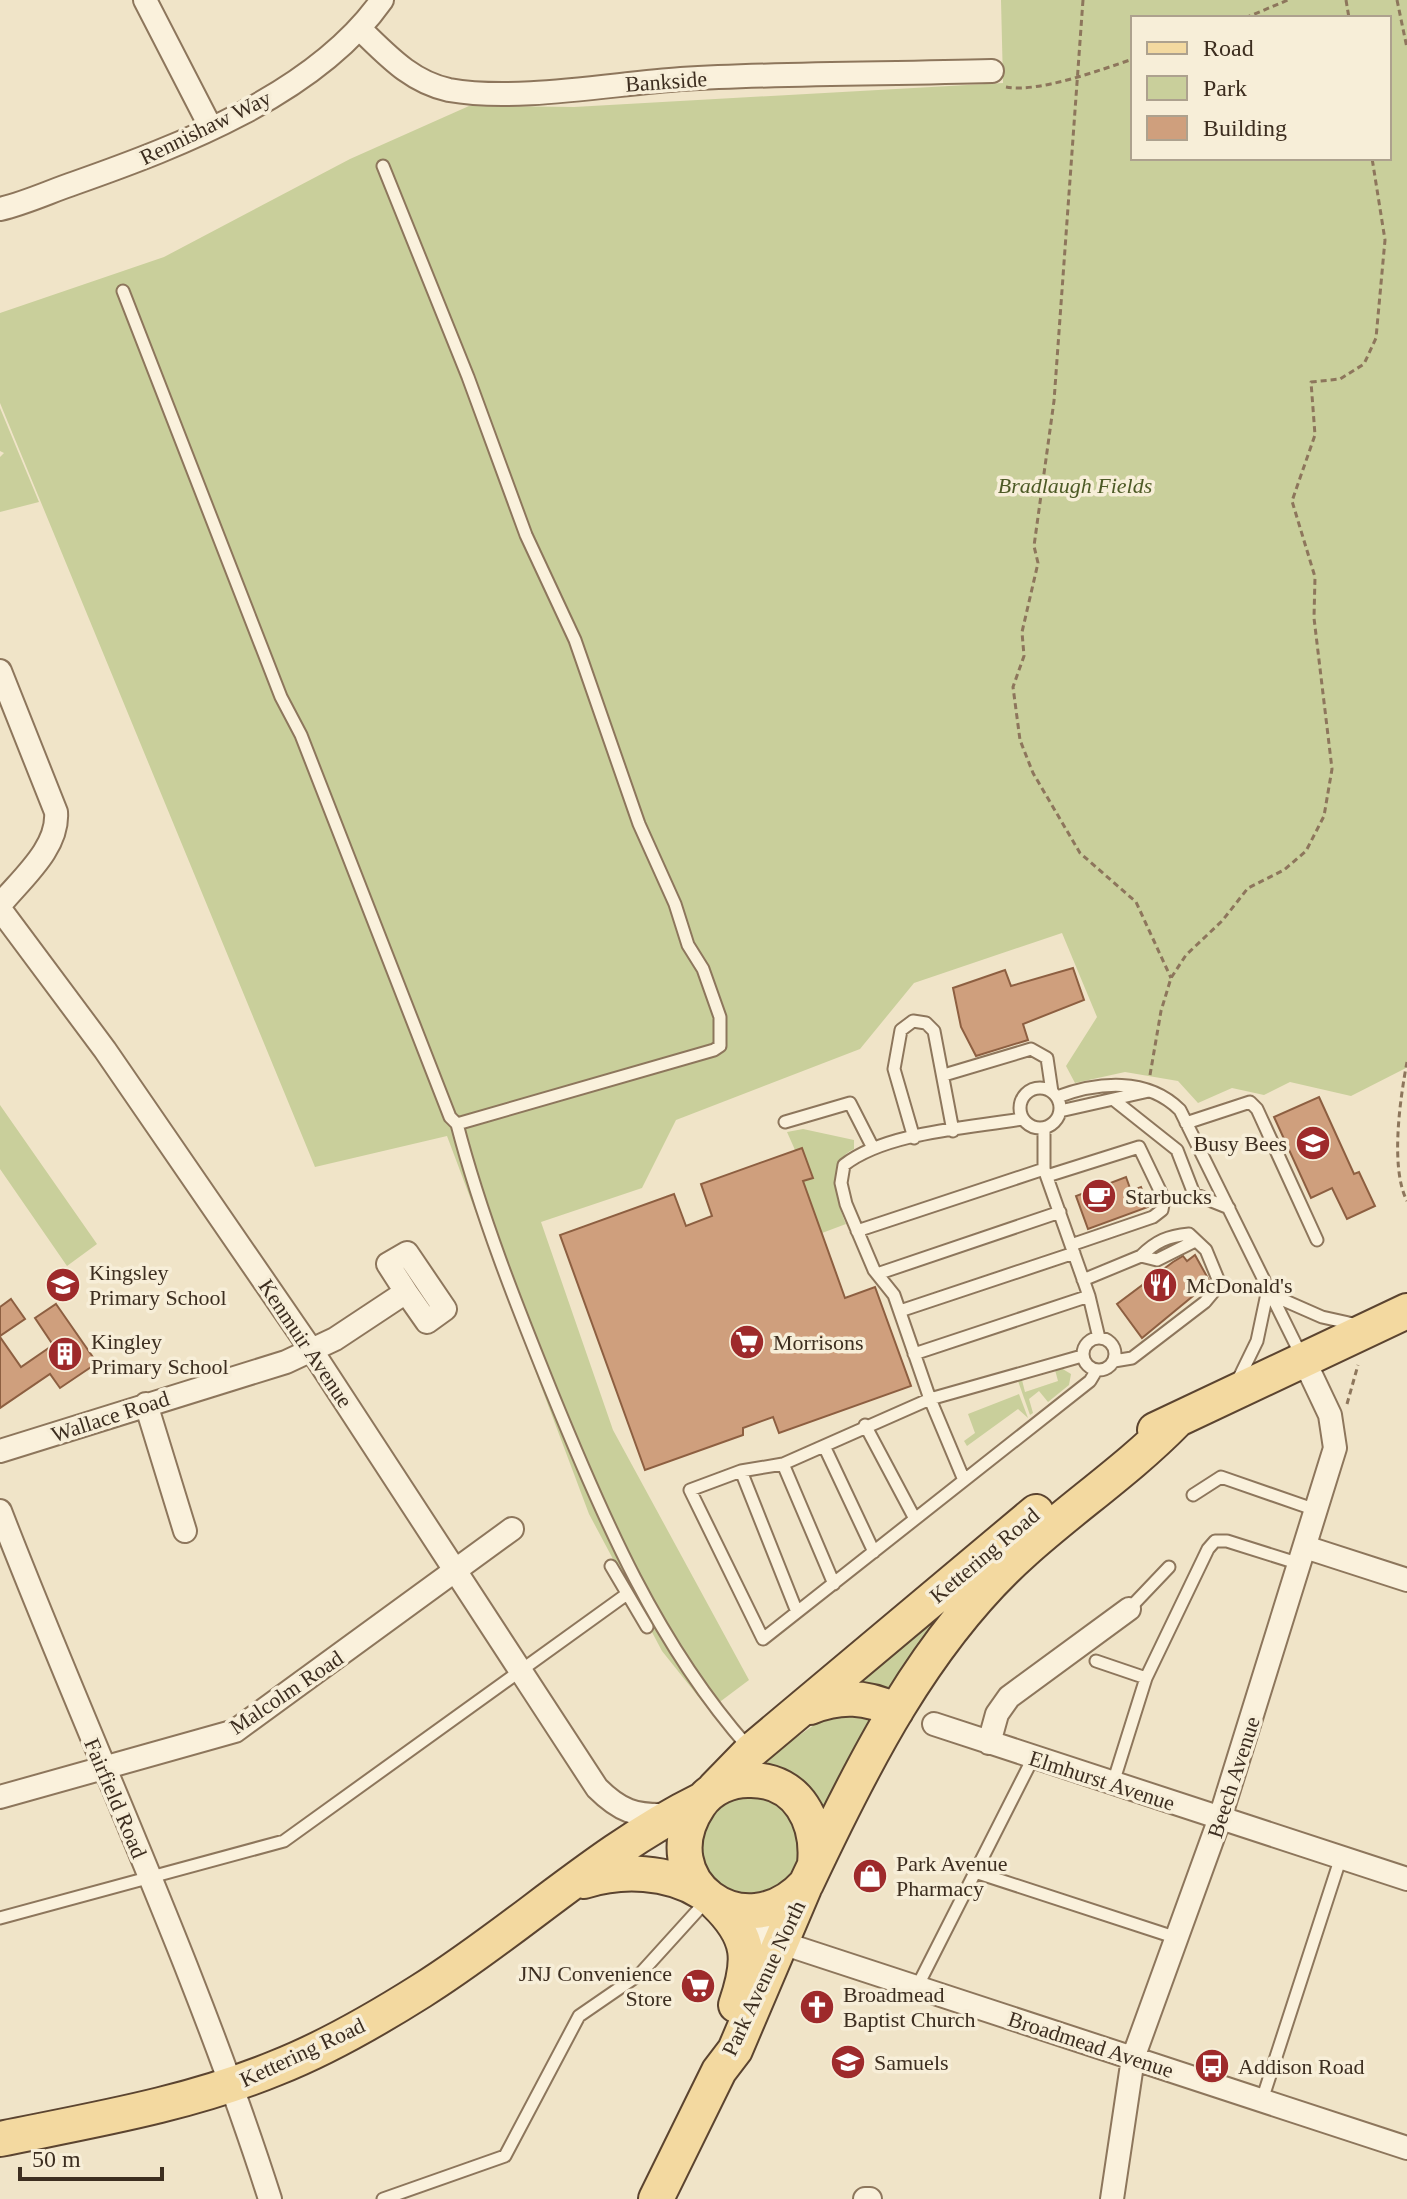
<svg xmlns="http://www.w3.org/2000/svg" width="1407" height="2199" font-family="'Times New Roman',serif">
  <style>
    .green { fill: #c9cf9b; fill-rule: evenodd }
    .building { fill: #cf9f7d; stroke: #8d5f41; stroke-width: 2 }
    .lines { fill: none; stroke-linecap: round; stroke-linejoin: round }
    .service-casing { stroke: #8d765c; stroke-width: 15 }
    .minor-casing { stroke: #8d765c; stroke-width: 26 }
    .primary-casing { stroke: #5b4430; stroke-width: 38 }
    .path { stroke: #8d765c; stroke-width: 3; stroke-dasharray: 6 4; stroke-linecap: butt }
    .service { stroke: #faf1dc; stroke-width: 11 }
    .minor { stroke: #faf1dc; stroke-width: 22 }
    .primary { stroke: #f3d9a0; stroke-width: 34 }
    .labels { text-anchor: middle; stroke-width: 7; stroke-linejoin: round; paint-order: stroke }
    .street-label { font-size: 22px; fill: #3d2e20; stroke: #f7eed8 }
    .park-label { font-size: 22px; font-style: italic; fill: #4d5a26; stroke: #f7eed8 }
    .poi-label { font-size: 22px; fill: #3d2e20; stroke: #f7eed8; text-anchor: start }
  </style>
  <rect width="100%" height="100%" fill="#f0e4c8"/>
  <!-- green -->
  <path class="green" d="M1001,0H1407V1062L1406,1068L1351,1096L1290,1082L1264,1095L1232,1088L1198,1103L1178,1081L1125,1072L1075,1083L1066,1066L1097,1017L1062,933L914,983L860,1049L676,1120L642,1188L541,1222L613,1430L749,1680L709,1710L662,1651L589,1514L447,1136L315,1167L0,403V313L164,257L350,159L469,106L574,107L1003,83ZM1133,18H1389V158H1133Z
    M0,408L39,502L0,512V457L4,453L0,451Z
    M0,1105L97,1244L67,1266L0,1169Z
    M803,1129L854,1140V1149C826,1161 836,1202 846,1224L822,1233L803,1181L812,1178L802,1148L795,1150L787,1132Z
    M1061,1368L1071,1374L1069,1385L1048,1402L1039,1391L1029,1399L1033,1413L1030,1415L1018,1381L1022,1380L1025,1392L1058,1381L1055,1370Z
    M1019,1394L1028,1418L1018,1409L967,1446L964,1441L975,1433L968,1414Z
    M967,1578L886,1697L849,1688Z
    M838,1708L875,1712L823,1819L759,1764Z
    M745,1790L788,1807L802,1856L790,1881L751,1899L709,1881C690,1819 691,1825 745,1790Z"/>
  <!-- building -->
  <path class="building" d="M1073,968L1084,1000L1023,1024L1028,1040L976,1056L961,1027L953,988L1005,970L1011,986Z
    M1319,1097L1354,1174L1359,1172L1375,1206L1347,1219L1332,1188L1311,1198L1274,1117Z
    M802,1148L813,1178L803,1181L845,1298L875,1287L911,1386L779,1433L773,1417L743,1428V1435L645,1470L560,1235L674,1194L686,1226L712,1216L701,1184Z
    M1126,1177L1131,1191L1141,1187L1148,1207L1088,1229L1076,1196Z
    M1195,1255L1210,1282L1142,1338L1117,1304L1173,1262L1183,1256L1187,1261Z
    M11,1299L25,1319L0,1336V1307Z
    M56,1304L97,1363L60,1388L50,1374L0,1408V1337L21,1367L53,1345L35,1318Z"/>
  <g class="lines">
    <!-- service casing -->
    <g class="service-casing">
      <path id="service" d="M383,166L468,377L526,535L575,640L639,824L675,904L688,945L703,969L720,1017V1046L714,1050L457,1124
        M123,291L281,697L301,735L450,1117L457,1124C481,1216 516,1304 552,1393C603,1518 657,1644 748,1747
        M944,1075L1031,1049L1047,1058L1052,1092
        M1020 1108a20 20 0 1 1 40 0a20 20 0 1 1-40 0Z
        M1057,1097C1098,1082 1147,1077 1180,1110L1302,1357
        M1114,1100L1177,1150L1194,1194L1229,1208
        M1060,1111L1149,1091
        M1022,1119C969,1128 886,1132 844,1165L841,1183L846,1204L874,1270L894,1295L930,1399L1082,1356
        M785,1122L850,1103L873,1148
        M1186,1123L1250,1102L1257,1109L1317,1240
        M1044,1128V1169L1089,1296L1099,1338
        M914,1138L894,1069L901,1030L913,1021L926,1023L934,1031L953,1131
        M1047,1176L1139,1147L1164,1199L1162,1210L1153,1217L1071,1245
        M857,1231L1044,1169
        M877,1274L1060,1212
        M1083,1280L1141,1256L1157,1260L1195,1241
        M1272,1295L1322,1317L1358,1325
        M900,1311L1074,1253
        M1083 1354a16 16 0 1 1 32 0a16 16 0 1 1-32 0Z
        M914,1354L1089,1296
        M1114,1361L1132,1358L1205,1302L1220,1284L1206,1250L1189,1234C1168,1236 1156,1241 1141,1256
        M1238,1380L1257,1341L1268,1289
        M865,1425L915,1519
        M825,1448L874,1552
        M783,1464L834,1584
        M741,1471L797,1612
        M964,1480L930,1399L783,1464L741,1471L690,1490L763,1639L1090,1381L1096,1371
        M1193,1495L1221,1477L1316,1510
        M611,1566L647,1627
        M1129,1609L1169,1567
        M1096,1661L1146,1678
        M1113,1783L1146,1678L1208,1549L1215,1541H1227L1300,1564
        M975,1872L1177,1938
        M0,1918L284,1841L627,1594
        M917,1987L1033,1758
        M1262,2100L1341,1857
        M383,2199L505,2156L579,2016L640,1974L708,1899"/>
    </g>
    <!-- minor casing -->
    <g class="minor-casing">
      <path id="minor" d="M145,0L211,128
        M360,29C387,55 411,82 449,90C517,102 611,84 681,79C784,73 888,74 992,71
        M0,209C26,203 51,191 75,183C180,146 316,94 382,0
        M0,671L56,812C59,848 21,879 0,905
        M0,909L105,1050L312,1351L597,1788C620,1811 635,1816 667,1815
        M146,1404L185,1531
        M0,1451L286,1362L335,1339L406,1292L388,1264L407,1253L445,1309L427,1322L406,1292
        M0,1511C89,1741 195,1964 270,2199
        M1305,1547L1407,1580
        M934,1724L1407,1879
        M989,1743L997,1714L1009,1697L1129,1609
        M0,1797L235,1731L512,1529
        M732,1919L782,1943L1407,2148
        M865,2199H870
        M1112,2199L1133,2058L1220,1818L1335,1448L1330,1415L1303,1358"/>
    </g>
    <!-- primary casing -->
    <g class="primary-casing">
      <path id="primary" d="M1155,1430L1407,1311
        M810,1707C840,1695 867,1696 896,1711
        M715,1788L751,1751L1036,1512
        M815,1864C819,1823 799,1780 751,1780C731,1779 710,1788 699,1805C648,1880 744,1952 806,1884C862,1765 925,1639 1024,1551C1074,1506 1129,1469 1176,1421
        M584,1881C622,1869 668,1871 702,1892
        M716,1903C752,1938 751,1961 736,2005
        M0,2139C93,2120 189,2104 276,2068C327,2048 375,2020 421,1991C517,1931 600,1850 702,1800
        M656,2199L719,2071L735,2050L804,1888"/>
    </g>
    <!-- path -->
    <path class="path" d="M1083,0L1054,401L1034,546L1038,563L1022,632L1024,656L1013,687L1020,740L1033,773L1080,853L1136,902L1171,978
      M1346,0L1349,18
      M1397,0L1407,48
      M1245,18L1288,0
      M1006,87C1039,93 1100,70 1133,59
      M1407,1062C1400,1099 1390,1168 1407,1201
      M1150,1075L1161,1011L1171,978L1186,955L1222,921L1248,888L1284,870L1306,851L1324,816L1332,769L1314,618L1315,577L1292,501L1315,435L1311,382L1340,379L1364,364L1376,338L1385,240L1372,158
      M1347,1404L1358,1365"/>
    <!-- service -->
    <use href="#service" class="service"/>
    <!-- minor -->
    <use href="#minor" class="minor"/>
    <!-- primary -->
    <use href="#primary" class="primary"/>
  </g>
  <!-- icons -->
  <defs>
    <g id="school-disc" transform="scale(1.8)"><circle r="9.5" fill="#9e2a2b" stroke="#f7eed8"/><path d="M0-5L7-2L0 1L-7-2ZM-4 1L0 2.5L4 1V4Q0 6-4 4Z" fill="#fff"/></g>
    <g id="cafe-disc" transform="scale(1.8)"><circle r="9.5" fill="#9e2a2b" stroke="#f7eed8"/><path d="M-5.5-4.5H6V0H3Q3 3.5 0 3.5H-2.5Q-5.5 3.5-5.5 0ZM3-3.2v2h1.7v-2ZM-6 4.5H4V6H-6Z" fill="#fff"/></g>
    <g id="restaurant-disc" transform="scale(1.8)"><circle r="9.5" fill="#9e2a2b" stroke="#f7eed8"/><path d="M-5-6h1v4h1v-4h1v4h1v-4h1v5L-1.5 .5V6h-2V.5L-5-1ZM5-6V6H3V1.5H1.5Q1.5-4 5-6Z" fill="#fff"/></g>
    <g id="supermarket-disc" transform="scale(1.8)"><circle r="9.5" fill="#9e2a2b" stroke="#f7eed8"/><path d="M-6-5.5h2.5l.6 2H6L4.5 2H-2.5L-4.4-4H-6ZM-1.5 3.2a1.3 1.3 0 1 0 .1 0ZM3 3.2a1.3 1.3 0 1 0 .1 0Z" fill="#fff"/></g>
    <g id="building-disc" transform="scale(1.8)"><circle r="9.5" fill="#9e2a2b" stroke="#f7eed8"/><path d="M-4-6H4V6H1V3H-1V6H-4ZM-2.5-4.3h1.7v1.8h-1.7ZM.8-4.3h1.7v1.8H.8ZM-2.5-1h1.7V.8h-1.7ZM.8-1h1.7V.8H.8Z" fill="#fff"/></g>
    <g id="shop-disc" transform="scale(1.8)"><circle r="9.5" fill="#9e2a2b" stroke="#f7eed8"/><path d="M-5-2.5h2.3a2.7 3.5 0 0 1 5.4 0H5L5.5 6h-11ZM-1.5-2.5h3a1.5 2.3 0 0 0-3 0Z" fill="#fff"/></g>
    <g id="church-disc" transform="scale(1.8)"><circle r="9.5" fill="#9e2a2b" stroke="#f7eed8"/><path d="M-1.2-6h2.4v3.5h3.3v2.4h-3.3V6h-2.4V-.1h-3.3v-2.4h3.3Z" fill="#fff"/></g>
    <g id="bus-disc" transform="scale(1.8)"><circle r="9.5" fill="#9e2a2b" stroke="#f7eed8"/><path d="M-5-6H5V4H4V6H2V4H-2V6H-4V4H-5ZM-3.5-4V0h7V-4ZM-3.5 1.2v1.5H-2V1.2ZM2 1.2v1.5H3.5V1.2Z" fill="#fff"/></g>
  </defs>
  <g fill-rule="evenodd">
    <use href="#school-disc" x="1313" y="1143"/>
    <use href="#cafe-disc" x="1099" y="1196"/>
    <use href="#school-disc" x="63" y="1285"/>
    <use href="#restaurant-disc" x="1160" y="1285"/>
    <use href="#supermarket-disc" x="747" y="1342"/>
    <use href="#building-disc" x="65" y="1354"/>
    <use href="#shop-disc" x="870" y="1876"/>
    <use href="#supermarket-disc" x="698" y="1986"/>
    <use href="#church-disc" x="817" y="2007"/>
    <use href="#school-disc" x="848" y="2062"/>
    <use href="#bus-disc" x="1212" y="2066"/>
  </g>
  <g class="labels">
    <!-- street labels -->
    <g class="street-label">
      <text transform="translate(666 81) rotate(-4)" y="8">Bankside</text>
      <text transform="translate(205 127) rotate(-26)" y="8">Rennishaw Way</text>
      <text transform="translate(306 1343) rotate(56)" y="8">Kenmuir Avenue</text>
      <text transform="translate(110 1416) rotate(-18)" y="8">Wallace Road</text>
      <text transform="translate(984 1555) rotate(-40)" y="8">Kettering Road</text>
      <text transform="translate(286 1692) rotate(-34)" y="8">Malcolm Road</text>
      <text transform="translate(1233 1777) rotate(-72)" y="8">Beech Avenue</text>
      <text transform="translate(1102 1780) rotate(18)" y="8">Elmhurst Avenue</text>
      <text transform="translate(116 1798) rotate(67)" y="8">Fairfield Road</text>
      <text transform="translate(763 1978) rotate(-65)" y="8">Park Avenue North</text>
      <text transform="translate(1091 2044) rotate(18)" y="8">Broadmead Avenue</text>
      <text transform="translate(302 2052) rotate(-25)" y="8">Kettering Road</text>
    </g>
    <!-- park labels -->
    <g class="park-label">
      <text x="1075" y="493">Bradlaugh Fields</text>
    </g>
    <!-- poi labels -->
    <g class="poi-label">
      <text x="1287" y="1151" text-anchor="end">Busy Bees</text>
      <text x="1125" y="1204">Starbucks</text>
      <text x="89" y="1280">Kingsley<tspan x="89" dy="25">Primary School</tspan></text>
      <text x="1186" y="1293">McDonald's</text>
      <text x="91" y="1349">Kingley<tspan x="91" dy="25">Primary School</tspan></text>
      <text x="773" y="1350">Morrisons</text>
      <text x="896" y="1871">Park Avenue<tspan x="896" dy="25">Pharmacy</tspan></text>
      <text x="672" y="1981" text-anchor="end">JNJ Convenience<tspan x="672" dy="25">Store</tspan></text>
      <text x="843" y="2002">Broadmead<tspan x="843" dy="25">Baptist Church</tspan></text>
      <text x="874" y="2070">Samuels</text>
      <text x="1238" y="2074">Addison Road</text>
    </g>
  </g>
  <!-- legend -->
  <rect x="1131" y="16" width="260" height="144" fill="#f7eed8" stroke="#ada18e" stroke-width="2"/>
  <rect x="1147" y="42" width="40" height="12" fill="#f3d9a0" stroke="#ada18e" stroke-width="2"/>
  <text x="1203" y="56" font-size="24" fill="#3d2e20">Road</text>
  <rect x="1147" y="76" width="40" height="24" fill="#c9cf9b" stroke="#ada18e" stroke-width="2"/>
  <text x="1203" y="96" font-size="24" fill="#3d2e20">Park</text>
  <rect x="1147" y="116" width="40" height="24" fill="#cf9f7d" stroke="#ada18e" stroke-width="2"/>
  <text x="1203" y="136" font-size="24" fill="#3d2e20">Building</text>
  <!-- scale -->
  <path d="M20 2167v12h142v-12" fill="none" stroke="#3d2e20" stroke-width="4"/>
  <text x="32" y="2167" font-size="24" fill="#3d2e20" stroke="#f7eed8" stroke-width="6" paint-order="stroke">50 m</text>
</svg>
